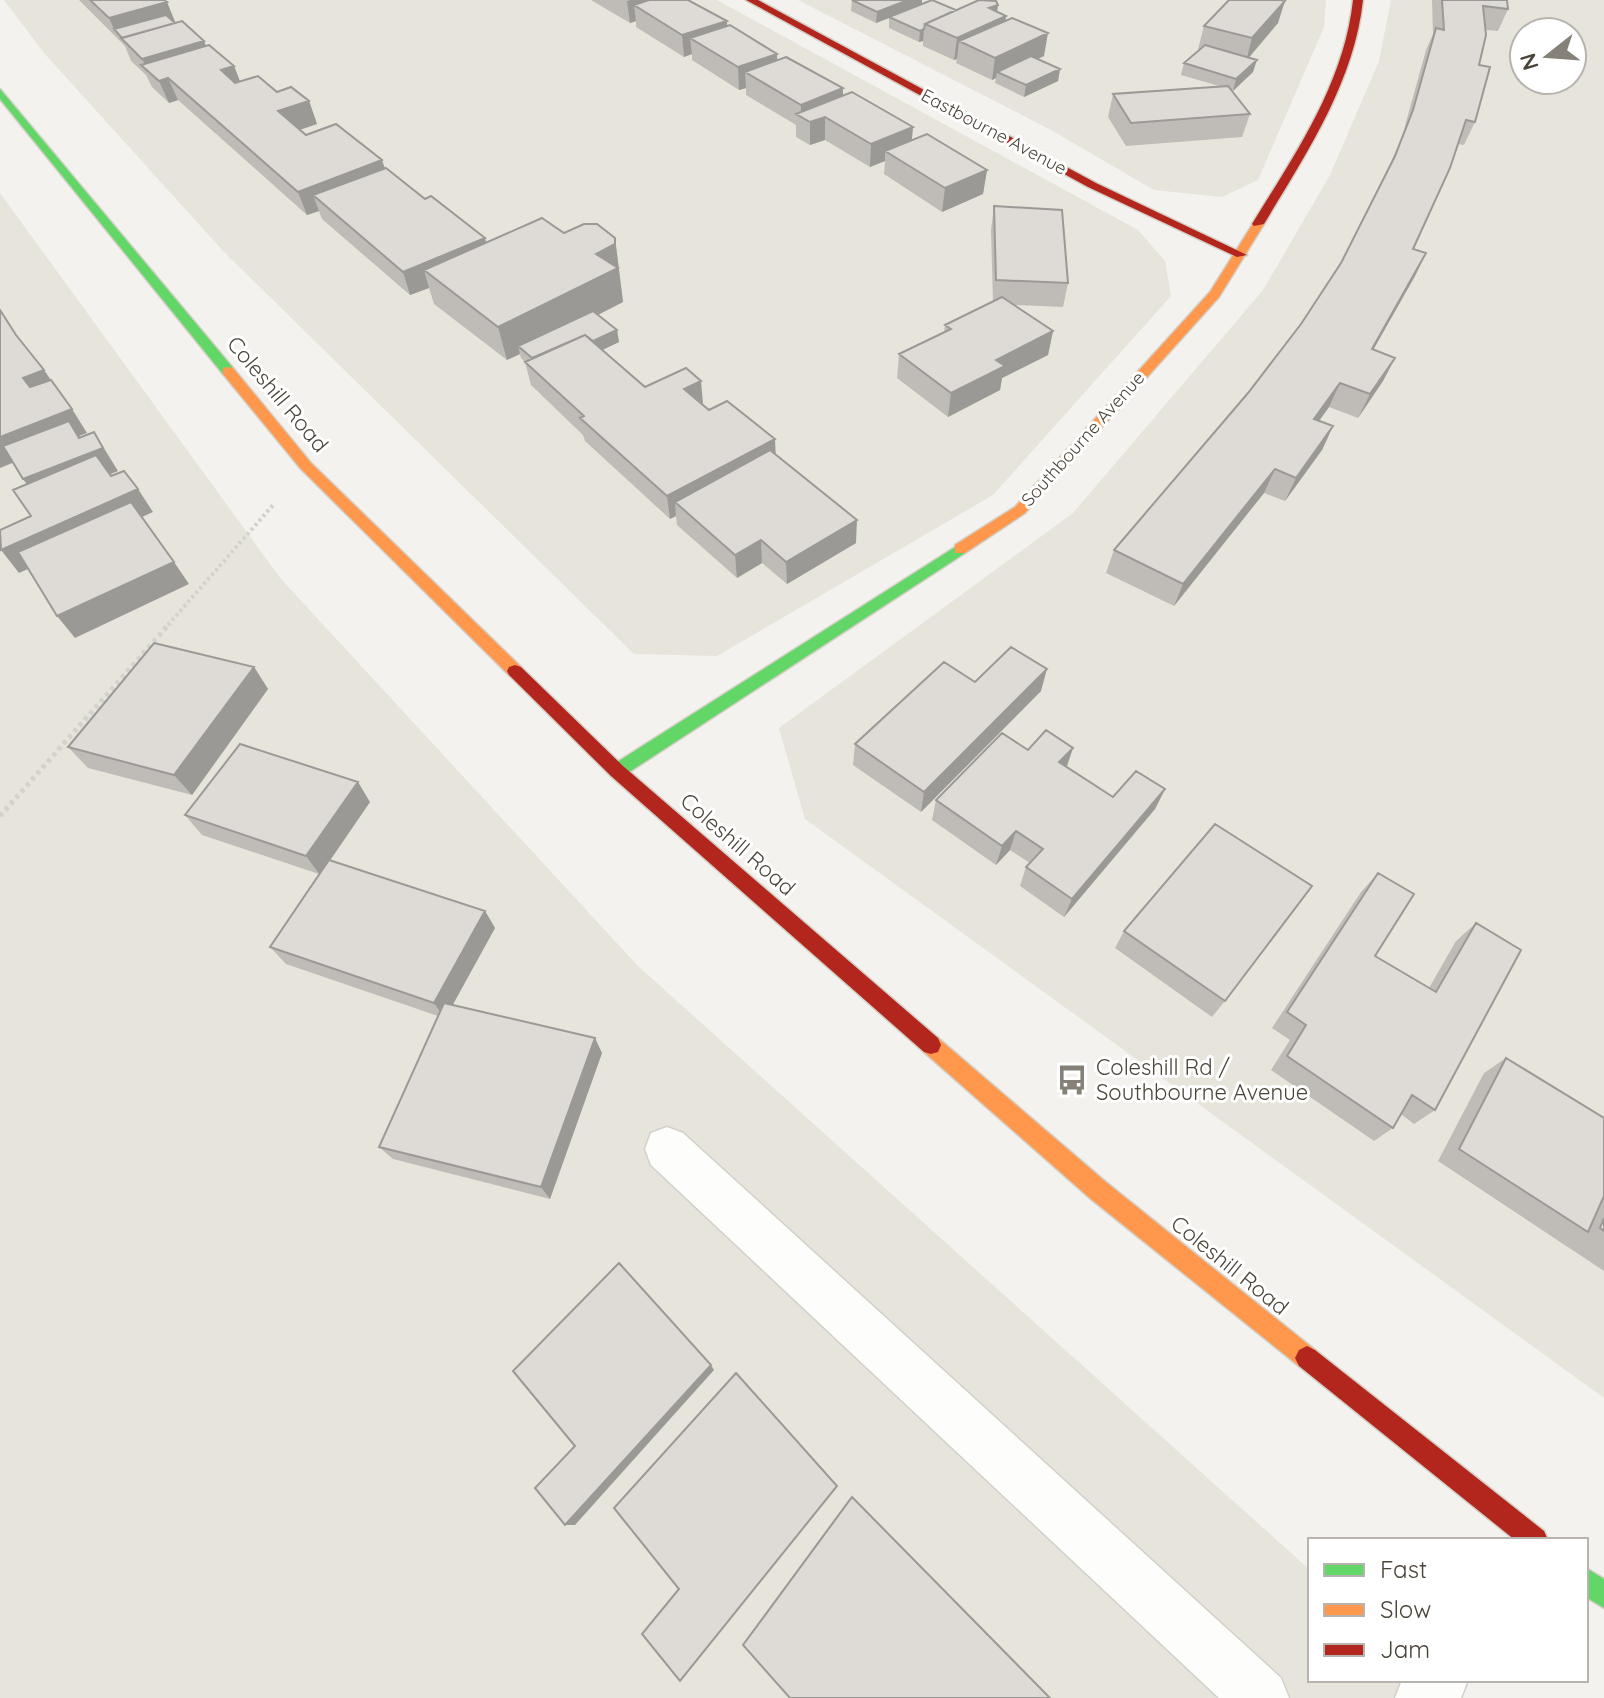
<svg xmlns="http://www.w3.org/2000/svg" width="1604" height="1698" font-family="Quicksand,sans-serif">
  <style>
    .residential { fill: #e7e4dc; fill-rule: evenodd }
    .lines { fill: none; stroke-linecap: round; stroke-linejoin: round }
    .lane-casing { stroke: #d2d0cb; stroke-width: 3 }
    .street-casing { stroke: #d2d0cb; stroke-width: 3 }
    .fast-casing { stroke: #d3cfc5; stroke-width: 3 }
    .slow-casing { stroke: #d3cfc5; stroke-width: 3 }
    .jam-casing { stroke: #d3cfc5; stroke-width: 3 }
    .path-far1 { stroke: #d3d2cc; stroke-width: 4; stroke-dasharray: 3 3; stroke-linecap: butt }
    .path { stroke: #d3d2cc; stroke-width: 5; stroke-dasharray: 4 4; stroke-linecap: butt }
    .lane { fill: #fdfdfc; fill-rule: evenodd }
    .street { fill: #fdfdfc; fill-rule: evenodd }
    .fast { fill: #63d668; fill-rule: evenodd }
    .slow { fill: #ff974d; fill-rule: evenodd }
    .jam { fill: #b3261e; fill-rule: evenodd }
    .wall { fill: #bfbcb8 }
    .shaded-wall { fill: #9b9996 }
    .building { fill: #dedbd6; stroke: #9b9996; stroke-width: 2 }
    .labels { text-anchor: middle; stroke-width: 6; stroke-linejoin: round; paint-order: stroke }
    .far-street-label { font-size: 18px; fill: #4b4439; stroke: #fff }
    .street-label { font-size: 22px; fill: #4b4439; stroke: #fff }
    .poi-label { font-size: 22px; fill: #4b4439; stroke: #fff; text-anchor: start }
  </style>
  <rect width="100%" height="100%" fill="#f4f2ee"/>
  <!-- residential -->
  <path class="residential" d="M4,0H717L1138,230L1165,261L1171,296L993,495L717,656L634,654L224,252L44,53Z
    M798,0H1326L1324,27L1258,180L1222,197L1154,190L1051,130Z
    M1391,0H1604V1398L805,819L779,728L1073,513L1263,290L1330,175L1379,61ZM1524,32H1572V80H1524Z
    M0,193L281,579L638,966L1310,1570V1680H1440L1462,1698H0Z"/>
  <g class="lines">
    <!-- lane casing -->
    <g class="lane-casing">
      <path id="lane" d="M667,1127L683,1133L1281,1678L1289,1698H1219L651,1165L645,1149L651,1133Z"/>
    </g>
    <!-- street casing -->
    <g class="street-casing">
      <path id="street" d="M1402,1680H1468L1461,1698H1395Z"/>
    </g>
    <!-- fast casing -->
    <g class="fast-casing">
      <path id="fast" d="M0,89L233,368V374H223L0,99Z
        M960,544L967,549L965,553L623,776H611L608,771L611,766Z
        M1586,1568L1604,1579V1608L1586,1597Z"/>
    </g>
    <!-- slow casing -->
    <g class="slow-casing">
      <path id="slow" d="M1254,222L1264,224L1219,297L1025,513L965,553H955V545L1015,507L1210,292Z
        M228,367L233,368L311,463L521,667L523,671L521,675H509L301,469L223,374V368Z
        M931,1036L938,1038L1107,1183L1315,1350L1319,1358L1315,1366L1307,1370L1299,1366L1091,1199L924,1052L921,1045L924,1038Z"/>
    </g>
    <!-- jam casing -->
    <g class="jam-casing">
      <path id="jam" d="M746,0H758L1096,183L1247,255L1237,257L1088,187Z
        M1353,0H1363C1354,83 1306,154 1264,224L1254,226L1252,224C1295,154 1344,84 1353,0Z
        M515,665L521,667L623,766L938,1038L941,1045L938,1052L931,1054L924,1052L611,776L509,675L507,671L509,667Z
        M1307,1346L1315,1350L1544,1531L1548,1540H1515L1299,1366L1295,1358L1299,1350Z"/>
    </g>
    <!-- path-far1 -->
    <path class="path-far1" d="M168,625L274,504"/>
    <!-- path -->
    <path class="path" d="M0,816L170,623"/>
    <!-- lane -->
    <use href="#lane" class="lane"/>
    <!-- street -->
    <use href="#street" class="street"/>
    <!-- fast -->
    <use href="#fast" class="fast"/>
    <!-- slow -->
    <use href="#slow" class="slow"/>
    <!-- jam -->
    <use href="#jam" class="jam"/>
  </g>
  <!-- wall -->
  <path class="wall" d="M79,0H164L175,23L234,66L240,82L309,101L317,124L300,130L306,135L385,168L425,199L485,238L486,242L564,233L615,238L623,302L598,315L617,330L619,342L602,350L645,387L702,404L776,455L856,543L787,584L762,563L737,578L677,525L676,516L670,519L585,441L583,435L531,385L525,362L521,358L520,354L507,360L434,304L429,288L410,295L322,219L319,211L307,215L178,100L169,103L152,87L146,75L131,61L125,46Z
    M591,0H688L778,60L843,88V96L913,127L911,140L987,170L983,194L942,212L884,174L885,161L870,167L825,140L810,145L796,137V125L746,95V88L739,90L692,60V54L684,57L636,27V21L630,23Z
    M852,0H922V4L956,10L998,5L997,12L1006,16V20L1044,56L1037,59L1060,69L1058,81L1024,97L995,83L996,78L992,80L956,63L957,59L954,60L923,46V41L919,42L889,28V18L876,23L851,11Z
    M1432,0H1507L1508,9L1498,31L1485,30L1479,65L1475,122L1464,145L1458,144L1413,249L1426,253L1415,276L1373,350L1395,358L1383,381L1358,418L1329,407L1319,421L1333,426L1322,450L1285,501L1264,493L1174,606L1106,573L1114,550L1248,393L1301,324L1341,263L1390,165L1403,133L1426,50L1433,34Z
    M1278,23L1248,58L1253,72L1233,91L1231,90L1250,114L1242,137L1126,146L1108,117L1113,94L1219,86L1181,75L1184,63L1200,49H1198L1204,26Z
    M994,206L1068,283L1063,307L1013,305L1053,331L1048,355L1002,378L1000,390L948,417L897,378L899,354L944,332L945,325L993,302L991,230Z
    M254,667L268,689L192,795L88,768L68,747Z
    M975,682L1041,691L921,812L853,765L855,744Z
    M1073,748L1067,767L1113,797L1165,789L1155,809L1064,917L1020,886L1026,867L1030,863L1010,850L996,865L932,820L936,800L1028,750Z
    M370,802L330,860L485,911L495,928L452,1005L602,1053L550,1199L393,1159L379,1147L438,1016L286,964L270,947L319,874L202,835L185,815Z
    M1378,873L1375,956L1429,988L1456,941L1476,923L1435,1110L1414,1124L1401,1114L1393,1128L1374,1141L1271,1070L1290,1040L1272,1028L1361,892Z
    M1124,931L1225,1001L1212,1017L1115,948Z
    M1506,1058L1604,1118V1271L1438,1161L1484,1073Z
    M852,1497L743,1645L746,1640L850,1498Z"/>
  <!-- shaded-wall -->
  <path class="shaded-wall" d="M631,0H665L634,5L636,21L630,23L627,1Z
    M908,0H922V6L889,17V18L876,23L877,12Z
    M1285,1L1278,23L1246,61L1252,38Z
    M167,2L176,24L114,29L109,18Z
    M998,5L996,20L1006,16L1003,38L959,41L957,59L954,60L957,38L989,8Z
    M727,21L728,43L690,38L692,54L684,57L682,35Z
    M924,29L923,41L919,42L920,31Z
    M1048,33L1044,56L1003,75L997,72L996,78L992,80L995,58Z
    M204,41L213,63L148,70L142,59Z
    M777,54L778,76L745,72L746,88L739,90L738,67Z
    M1257,60L1253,72L1233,91L1236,79Z
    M234,66L243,89L221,70Z
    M1060,69L1058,81L1024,97L1026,85Z
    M168,78L178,100L169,103L159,81Z
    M843,88V111L825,118V140L810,145V122L801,117V105Z
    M309,101L317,124L287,134L278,111Z
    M913,127L911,150L885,151V161L870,167L871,144Z
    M382,160L390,183L313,195L319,211L307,215L298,192Z
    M987,170L983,194L942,212L945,188Z
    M485,238L491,261L424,270L429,288L410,295L403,272Z
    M615,238L623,302L525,352L518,346L520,354L507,360L498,327Z
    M1426,253L1415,276L1360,373L1372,349Z
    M617,330L619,342L544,378L541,366Z
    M1053,331L1048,355L1002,378L1000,390L948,417L951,393L996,360Z
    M1395,358L1383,381L1358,418L1370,394Z
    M44,370L60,393L40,401L23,378Z
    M701,381L703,404L684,389Z
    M1340,383L1329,407L1303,443L1314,419Z
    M72,409L87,433L79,436L90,453L94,432L118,471L40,503L23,479L78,436L0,468V437Z
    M1333,426L1322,450L1285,501L1296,478Z
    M775,439L776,462L675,502L676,516L670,519L667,496Z
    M1275,469L1264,493L1174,606L1183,584Z
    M138,489L153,512L19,573L1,550Z
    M857,520L856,543L787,584L786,562Z
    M761,540L762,563L737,578L735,555Z
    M174,562L189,584L75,638L57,616Z
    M254,667L268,689L192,795L174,775Z
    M1047,669L1041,691L921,812L924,792Z
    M1073,748L1066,768L1059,762Z
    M358,782L370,802L320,875L306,856Z
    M1165,789L1155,809L1064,917L1072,899Z
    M1016,831L1010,850L996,865L1002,846Z
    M485,911L495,928L445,1019L434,1003Z
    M595,1038L602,1053L550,1199L541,1187Z
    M711,1365L714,1370L575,1525H565Z"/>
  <!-- building -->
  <path class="building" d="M90,0H164L167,2L109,18Z
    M649,0H688L727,21L682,35L634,5Z
    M852,0H908L877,12Z
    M932,0L956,10L925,24L924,29L920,31L889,17Z
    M979,0L996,1L998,5L989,8L1006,16L957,38L925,24Z
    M1229,0H1281L1285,1L1252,38L1204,26Z
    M1442,0H1507L1508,9L1483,6L1486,35L1479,65L1490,67L1475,122L1466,120L1450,168L1413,249L1426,253L1372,349L1395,358L1370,394L1340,383L1314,419L1333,426L1296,478L1275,469L1183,584L1114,550L1248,393L1301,324L1341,263L1395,156L1413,110L1436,28L1444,30Z
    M166,15L175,23L122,38L114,29Z
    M1012,18L1048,33L995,58L959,41Z
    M182,21L204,41L142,59L121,38Z
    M730,25L777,54L738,67L690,38Z
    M209,45L234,66L221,70L235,83L258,76L277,92L291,87L309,101L278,111L306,135L336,124L382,160L298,192L168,78L159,81L141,65Z
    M1205,45L1257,60L1236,79L1184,63Z
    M1031,56L1060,69L1026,85L997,72Z
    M786,57L843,88L801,105L745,72Z
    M1228,86L1250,114L1131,123L1113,94Z
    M852,92L913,127L871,144L825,117L810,122L796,114Z
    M927,134L987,170L945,188L885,151Z
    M386,168L425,199L431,196L485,238L403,272L313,195Z
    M994,206L1062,210L1068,283L996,280Z
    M542,218L564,233L584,224H597L615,238V244L596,254L618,268L498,327L424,270Z
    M1002,297L1053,331L996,360L1005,366L951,393L899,354L951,329L945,325Z
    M0,310L16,335L44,370L23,378L30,387L51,380L72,409L0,437Z
    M593,311L617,330L593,341L585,335L532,358L518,346Z
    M585,335L645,387L686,368L701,381L684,389L709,410L727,401L775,439L667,496L580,418L584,416L525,362Z
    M69,421L79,438L94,432L103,448L23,479L3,446Z
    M770,450L857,520L786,562L761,540L735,555L675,502Z
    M96,455L111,476L124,471L138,489L1,550L0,530L31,516L13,490Z
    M131,502L174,562L57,616L18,552Z
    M154,643L254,667L174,775L68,747Z
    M1011,647L1047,669L924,792L855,744L944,662L975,682Z
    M1046,730L1073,748L1059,762L1113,797L1136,771L1165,789L1072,899L1026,867L1043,849L1016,831L1002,846L936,800L1002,733L1028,750Z
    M240,744L358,782L306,856L185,815Z
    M1215,824L1312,886L1225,1001L1124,931Z
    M329,860L485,911L434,1003L270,947Z
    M1378,873L1414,894L1375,956L1436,992L1476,923L1521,950L1435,1110L1412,1095L1393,1128L1287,1056L1306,1025L1287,1012Z
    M444,1003L595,1038L541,1187L379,1147Z
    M1506,1058L1604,1118V1196L1588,1232L1459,1149Z
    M1604,1218V1231L1600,1228Z
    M619,1263L711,1365L565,1525L535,1488L575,1446L513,1371Z
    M736,1373L837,1486L680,1681L642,1634L679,1589L614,1508Z
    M852,1497L1050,1698H790L743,1645Z"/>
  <!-- icons -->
  <defs>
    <g id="bus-bare" transform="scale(2.4)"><path d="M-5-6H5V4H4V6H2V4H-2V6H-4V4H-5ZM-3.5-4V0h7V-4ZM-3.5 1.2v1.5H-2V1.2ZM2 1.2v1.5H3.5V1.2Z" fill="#868178" stroke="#fff" stroke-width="2.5" paint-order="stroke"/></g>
  </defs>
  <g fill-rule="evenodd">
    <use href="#bus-bare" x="1072" y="1080"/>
  </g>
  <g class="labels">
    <!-- far-street labels -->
    <g class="far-street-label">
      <text transform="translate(994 132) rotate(28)" y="6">Eastbourne Avenue</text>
      <text transform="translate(1083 439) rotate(-48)" y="6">Southbourne Avenue</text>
    </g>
    <!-- street labels -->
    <g class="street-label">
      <text transform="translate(278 394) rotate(50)" y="8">Coleshill Road</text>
      <text transform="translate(738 844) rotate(41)" y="8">Coleshill Road</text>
      <text transform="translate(1230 1265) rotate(39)" y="8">Coleshill Road</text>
    </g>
    <!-- poi labels -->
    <g class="poi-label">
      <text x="1096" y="1075">Coleshill Rd /<tspan x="1096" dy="25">Southbourne Avenue</tspan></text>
    </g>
  </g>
  <!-- legend -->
  <rect x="1308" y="1538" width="280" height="144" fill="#ffffff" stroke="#b7b4b0" stroke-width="2"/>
  <rect x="1324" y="1564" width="40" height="12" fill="#63d668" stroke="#b7b4b0" stroke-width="2"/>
  <text x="1380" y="1578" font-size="24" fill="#4b4439">Fast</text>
  <rect x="1324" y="1604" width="40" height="12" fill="#ff974d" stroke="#b7b4b0" stroke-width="2"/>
  <text x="1380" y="1618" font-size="24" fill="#4b4439">Slow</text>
  <rect x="1324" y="1644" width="40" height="12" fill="#b3261e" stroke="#b7b4b0" stroke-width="2"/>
  <text x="1380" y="1658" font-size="24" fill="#4b4439">Jam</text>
  <!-- north arrow -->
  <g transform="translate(1548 56) rotate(253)"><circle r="38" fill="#ffffff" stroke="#b7b4b0" stroke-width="2"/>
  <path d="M0-6L14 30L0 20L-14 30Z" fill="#868178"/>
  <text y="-12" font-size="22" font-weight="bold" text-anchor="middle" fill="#4b4439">N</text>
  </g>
</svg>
